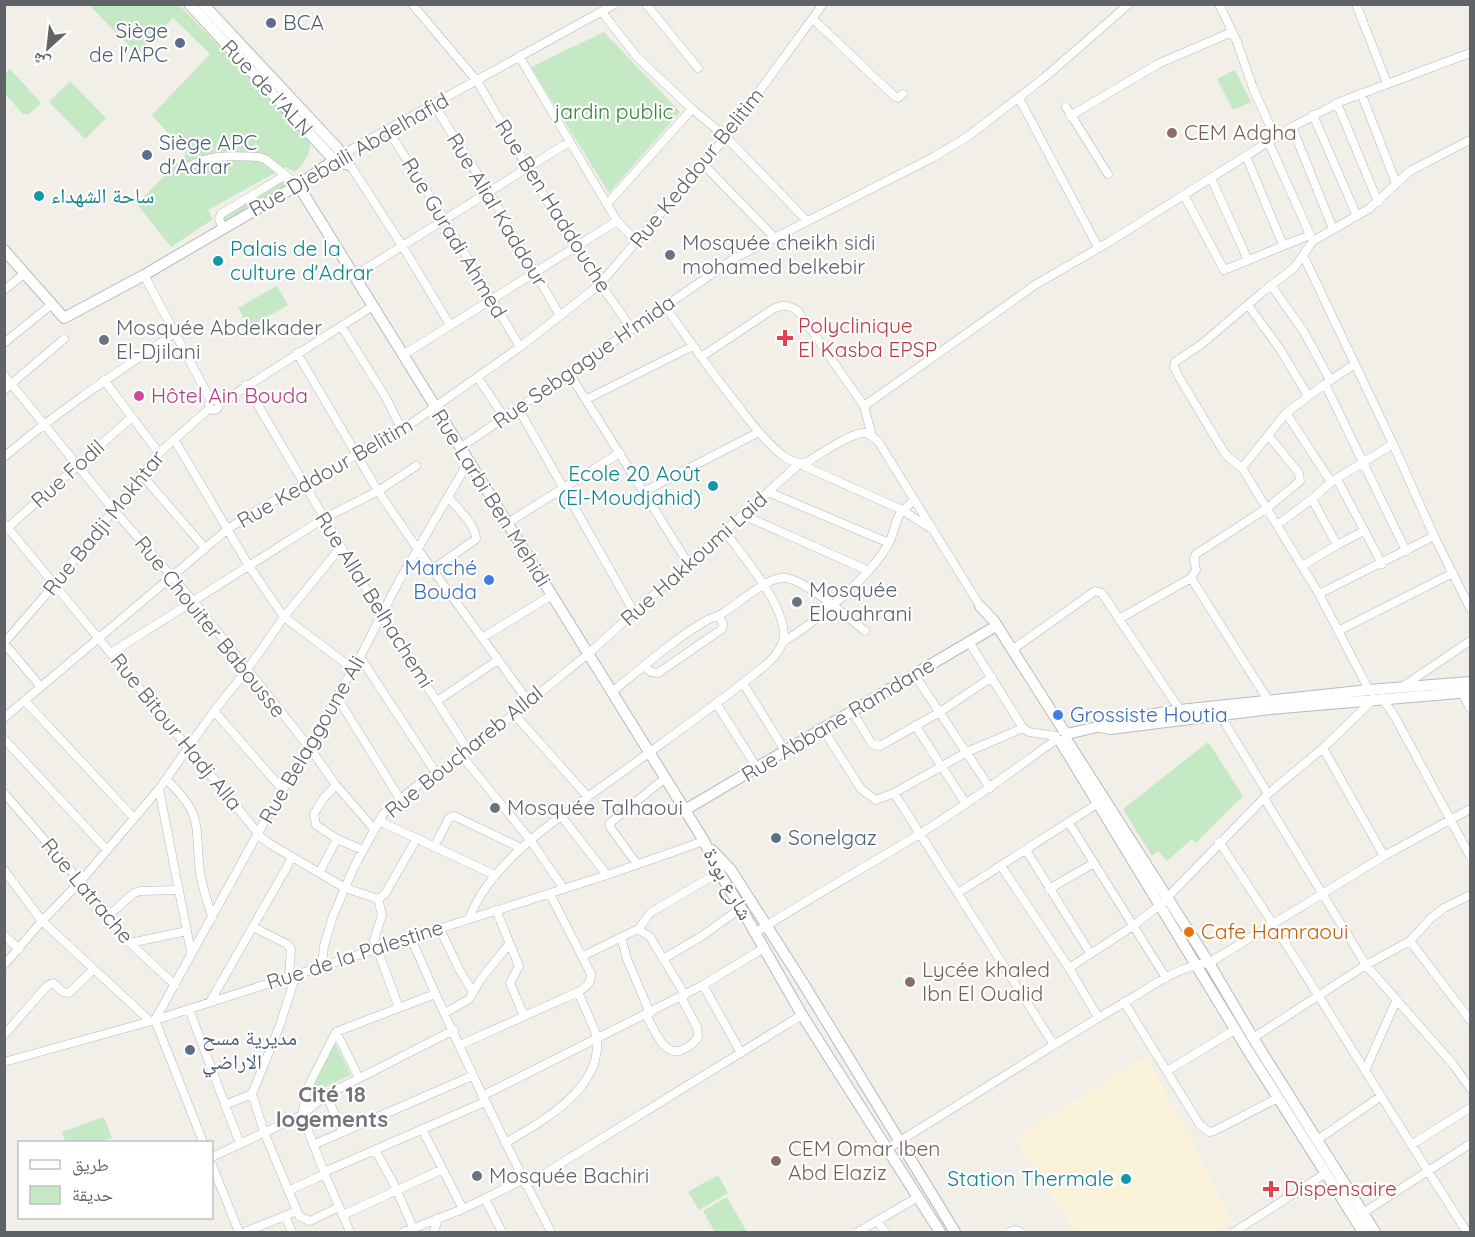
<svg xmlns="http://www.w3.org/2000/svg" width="1475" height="1237" font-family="Quicksand,'Noto Naskh Arabic',sans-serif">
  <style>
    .green { fill: #c5e8c5 }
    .sand { fill: #fbf3d9 }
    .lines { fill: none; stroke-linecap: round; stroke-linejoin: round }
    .street-casing { stroke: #b5b8bc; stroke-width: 9 }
    .secondary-casing { stroke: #b6babf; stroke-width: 12 }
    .street { stroke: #fff; stroke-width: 8 }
    .secondary { stroke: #fff; stroke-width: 10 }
    .service-dot { fill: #5c6f8a; stroke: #fff; stroke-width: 2 }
    .education-dot { fill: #8d6e63; stroke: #fff; stroke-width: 2 }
    .culture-dot { fill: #0f9aa8; stroke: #fff; stroke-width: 2 }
    .worship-dot { fill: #6b7280; stroke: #fff; stroke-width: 2 }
    .health-dot { fill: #e0444e; stroke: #fff; stroke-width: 2 }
    .hotel-dot { fill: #d1479c; stroke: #fff; stroke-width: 2 }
    .shop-dot { fill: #3f7fe0; stroke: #fff; stroke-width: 2 }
    .food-dot { fill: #e8710a; stroke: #fff; stroke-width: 2 }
    .labels { text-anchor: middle; stroke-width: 4.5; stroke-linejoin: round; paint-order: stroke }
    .service-label { font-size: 21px; fill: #4e5e75; stroke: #fff; text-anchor: start }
    .street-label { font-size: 21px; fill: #5f6368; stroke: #fff }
    .park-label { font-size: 21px; fill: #348238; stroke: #fff }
    .education-label { font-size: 21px; fill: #785e54; stroke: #fff; text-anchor: start }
    .culture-label { font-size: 21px; fill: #0d838f; stroke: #fff; text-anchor: start }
    .worship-label { font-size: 21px; fill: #5b616d; stroke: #fff; text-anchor: start }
    .health-label { font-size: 21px; fill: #be3a42; stroke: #fff; text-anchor: start }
    .hotel-label { font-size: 21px; fill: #b23c85; stroke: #fff; text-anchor: start }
    .shop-label { font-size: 21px; fill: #366cbe; stroke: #fff; text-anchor: end }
    .food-label { font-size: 21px; fill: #c56008; stroke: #fff; text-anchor: start }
    .neighbourhood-label { font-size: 22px; font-weight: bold; fill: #70757a; stroke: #fff }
  </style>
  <rect width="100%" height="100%" fill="#f1efe8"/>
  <!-- green -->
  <path class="green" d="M89,5H179L310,139C311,154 305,162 295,172L286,167L208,210L213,219L171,247L137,204L186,154L152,115L210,54L173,18L138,55Z
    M604,32L680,112L609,193L531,67Z
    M10,69L41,103L29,114H23L5,94V74Z
    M1235,70L1251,102L1233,110L1217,79Z
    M70,81L106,118L85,139L49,102Z
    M283,180L286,186L225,222L221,216Z
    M277,286L288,305L249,327L238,308Z
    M1208,742L1243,796L1196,843L1192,839L1167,861L1158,851L1152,856L1123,809Z
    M335,1043L351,1075L314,1092L311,1085Z
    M104,1117L112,1138L99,1142H66L62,1132Z
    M718,1175L728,1193L699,1210L688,1192Z
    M727,1197L747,1232H715L703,1211Z"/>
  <!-- sand -->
  <path class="sand" d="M1147,1056L1232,1221L1213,1232H1075L1015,1138Z"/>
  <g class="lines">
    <!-- street casing -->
    <g class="street-casing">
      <path id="street" d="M412,4L477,81L574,247L632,329
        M646,4L698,68
        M1219,4L1237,42L1253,88L1275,137
        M1356,4L1387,83
        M602,12L636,56L692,109L726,137L807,221
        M813,19L894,96L898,98L903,94
        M519,56L617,221L637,242
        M1361,93L1396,183
        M1019,98L1098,247
        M1337,103L1378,202
        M434,105L489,192L560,316
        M1066,107L1108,174
        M1313,115L1357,216
        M1070,116L1158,64L1232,32
        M1292,127L1333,229
        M388,130L445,220L520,347
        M1268,141L1311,237
        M1246,156L1283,245
        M703,164L775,238
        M186,168C213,153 230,156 259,157L265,159L298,185
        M1211,178L1248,260
        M1184,195L1224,270L1310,235
        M607,204L692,109
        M223,228L219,219L221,214L284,176
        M1304,257L1393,444L1434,536L1470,608
        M144,275L211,401
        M354,276L569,142
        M1271,285L1304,332L1330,380
        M4,290L24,274
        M1248,305L1280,349L1308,396
        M665,306C689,341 713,374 739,407C753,425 767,444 786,458L902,510L930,528
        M450,325L403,247L343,154L615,4
        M342,327L386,398L402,430
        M4,343L51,305
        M297,353L378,491L419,551L528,701
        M403,355L617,221
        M701,357L773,309C783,304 789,305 798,311L864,406L872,436
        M1355,364L1325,384L1286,413L1242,468L1319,594L1369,690L1372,692
        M569,373L688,563
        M4,375L113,509L193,601L309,747L336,785L374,829
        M478,378L504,417
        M104,380L159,453
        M1325,384L1406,551
        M246,385L382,616L468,750
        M4,390L64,339
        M587,399L693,346
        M209 405a5 5 0 1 1 10 0a5 5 0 1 1-10 0Z
        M219,404L373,306
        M864,406L1035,285L1109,242L1292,127L1342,101L1470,53
        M518,408L634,612
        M1286,413L1331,482
        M174,439L249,566L284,617L353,669
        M460,448L735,258L934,157L967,137L1044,78L1129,4
        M4,457C58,411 116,373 175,333
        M1242,468L1228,457L1222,449L1179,377L1174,367L1175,362L1203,343L1264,291L1294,268L1313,241L1370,208L1410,171L1470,140
        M141,474L205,548
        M1337,479L1382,564
        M643,492L759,432
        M768,492L889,543
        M1312,499L1337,545L1364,531
        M743,515L869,571
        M4,523L262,838L270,844L345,888L378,899L385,894L417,838
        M507,523L620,453
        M1277,525L1312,499L1331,482L1393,444
        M5,530L132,417
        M1302,566L1337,545
        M433,569L476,539C476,525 457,508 448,497
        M1191,578L1268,700
        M1319,594L1434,536
        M1119,619L1180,710
        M1338,631L1453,573
        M482,638L552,595
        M783,642C816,622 871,576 889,543C894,533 895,521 901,512C904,508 911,505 914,499
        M969,642L1023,728
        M4,643L49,591L159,453L210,408
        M4,643L41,687
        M1012,650L1095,591L1102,593L1119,619L1191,578L1196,570L1194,559L1196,554L1266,509L1300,481L1299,473L1268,435
        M111,653L323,519L378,491L416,466
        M360,657L436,773
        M644,666L651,672L658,673L722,629L723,624L719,616
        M914,674L990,788
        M743,683L785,751
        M1402,687L1470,641
        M1461,690L1470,708
        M612,692C643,667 673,640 707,620C712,617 718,617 723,613C738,604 769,575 786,578C808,582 846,616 865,631
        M337,697L400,799
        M1382,698L1395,717L1470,856
        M25,701L134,818
        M437,701L498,660
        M716,703L757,768
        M214,711L283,790
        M852,711L872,744L880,746L940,712L992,677
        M514,714L588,797
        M1220,715L1268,794
        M4,718L228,529L252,513L331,470L370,446L395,435L520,347L599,285L726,137L823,4
        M915,725L966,804
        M823,729L861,789L876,800L894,793L967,752L1023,728L1029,732L1056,736
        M4,739L107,850
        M1323,748L1384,856
        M462,756L531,841L564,889
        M166,779C205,817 194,824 200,872C202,887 208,902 212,917
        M159,789L191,952
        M4,793L92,895L130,943L175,985
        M894,793L1054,1045
        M1264,798L1366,965L1452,1063L1470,1088
        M562,817L607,875
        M379,821L495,875
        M1069,823L1166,978
        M337,839L363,850
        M1219,842C1306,970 1383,1103 1467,1232
        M434,847L449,818L454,816L521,848
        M1026,850L1090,953
        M637,864L610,827V823L665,778
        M1001,866L1069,968L1098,1017
        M4,870L42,921L150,1021
        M319,873L337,839L316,825L314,814L323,799L336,785
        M1049,889L1094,863
        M958,893L1097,804
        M378,899L382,915L374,940L399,1008
        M496,910L519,966L510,983L524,1016
        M108,916L134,893L140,891L179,890
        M469,919C491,858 570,810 621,773C662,743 703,714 743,683C756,672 775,661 782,644C794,615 742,555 725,532
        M253,927L287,944L291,949L289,976
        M440,929L459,969L473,992
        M638,930L650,913L719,872
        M755,933C809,898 866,867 921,833C968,804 1012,771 1057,739
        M4,935L19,949
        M621,937L627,959L650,1013
        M411,938C454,1038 501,1136 551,1232
        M1410,941L1470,1020
        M130,943L187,931
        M583,956L636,930L641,931L650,937L685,995
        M663,959L702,936L741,908
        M4,965L42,921L80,882L159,789L214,711L247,670L284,617L340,548
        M322,965L324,946L333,916L354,867L383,814L415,787L462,756L588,654L799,464L807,462C819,455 851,432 865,433C870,434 874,438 878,441L980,606
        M1069,968L1133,926L1161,904L1268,794L1323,748L1372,701
        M703,985L741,1053
        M210,1002L292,858
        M1124,1002L1200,1125L1209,1132L1214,1131L1278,1098
        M189,1009L240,1144
        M445,1013L469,999L481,979L509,944
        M646,1015C654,1028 664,1060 684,1049C690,1046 694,1043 698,1037L697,1027L681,997
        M155,1020L258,833L360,657L399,581L469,461
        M155,1020L203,1142
        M336,1032L359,1078
        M4,1035L47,986L53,983L63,992L69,993L94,969
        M1253,1038L1366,965L1410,941L1431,918L1444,908L1470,895
        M460,1045L578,992C586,987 591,984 591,974L550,894
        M4,1062L155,1020L607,875L704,841
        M1167,1071L1236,1029
        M1365,1071L1396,1001
        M326,1095L343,1132
        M482,1096L703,985L764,948
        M225,1105L252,1094
        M422,1129L463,1209
        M1317,1140L1380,1097
        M505,1143C541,1122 601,1090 597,1040C597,1032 582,1002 578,992
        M313,1145L472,1076
        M1411,1145L1470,1108
        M888,1148C968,1100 1046,1048 1127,1001C1152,986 1180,965 1209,963L1384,856L1470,809
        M375,1150L394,1184L413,1228
        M212,1157L302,1115L326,1095L454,1030
        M212,1165L239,1232
        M324,1172L302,1115L307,1089L336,1032L435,994
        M526,1185L802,1015
        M288,1191L325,1174
        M485,1199L502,1232
        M297,1211L300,1217L310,1221L339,1207
        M1363,1213L1470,1144
        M343,1215L441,1170
        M285,1216L292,1232
        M878,1222L885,1232
        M245,1232L297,1211L264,1132L252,1094L280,1025L296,974
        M350,1232L324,1172L485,1102
        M404,1232L463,1209L523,1180
        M434,1232L438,1218
        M858,1232L918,1197
        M1010,1232L1015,1230L1021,1232
        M1234,1232L1326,1173"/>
    </g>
    <!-- secondary casing -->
    <g class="secondary-casing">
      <path id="secondary" d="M189,4L334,160L349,165
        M298,185L685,810L704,841L719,872L741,908L802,1015L940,1232
        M4,250L64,318L144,275L298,185L343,154L203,4
        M980,606L994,621L1064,731
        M1101,727L1110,729L1270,709L1470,692
        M1067,734L1097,727L1109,721L1180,710L1369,690L1470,682
        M1066,739L1209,963L1253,1038L1375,1232
        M1060,741L1247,1049L1363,1232
        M685,810L991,629
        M712,850L731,870L803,983L955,1232"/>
    </g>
    <!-- street -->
    <use href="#street" class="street"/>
    <!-- secondary -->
    <use href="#secondary" class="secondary"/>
  </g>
  <!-- markers -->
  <g class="service-dot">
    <circle cx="271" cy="23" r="6"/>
    <circle cx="180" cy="43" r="6"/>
    <circle cx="147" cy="155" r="6"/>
    <circle cx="776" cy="838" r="6"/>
    <circle cx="190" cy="1050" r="6"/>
  </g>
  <g class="education-dot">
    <circle cx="1172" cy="133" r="6"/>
    <circle cx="910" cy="982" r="6"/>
    <circle cx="776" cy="1161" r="6"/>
  </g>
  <g class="culture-dot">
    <circle cx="39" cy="196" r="6"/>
    <circle cx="218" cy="261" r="6"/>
    <circle cx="713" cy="486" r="6"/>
    <circle cx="1126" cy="1179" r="6"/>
  </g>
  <g class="worship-dot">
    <circle cx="670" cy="255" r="6"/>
    <circle cx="104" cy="340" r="6"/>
    <circle cx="797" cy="602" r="6"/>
    <circle cx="495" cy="808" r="6"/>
    <circle cx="477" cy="1176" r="6"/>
  </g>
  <g class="health-dot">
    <path d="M782 329h6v6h6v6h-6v6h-6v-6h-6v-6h6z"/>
    <path d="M1268 1180h6v6h6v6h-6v6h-6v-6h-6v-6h6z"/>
  </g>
  <circle class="hotel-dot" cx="139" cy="396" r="6"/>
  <g class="shop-dot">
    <circle cx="489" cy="580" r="6"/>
    <circle cx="1058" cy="715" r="6"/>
  </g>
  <circle class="food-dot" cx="1189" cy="932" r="6"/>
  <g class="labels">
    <!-- service labels -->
    <g class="service-label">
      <text x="283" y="30">BCA</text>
      <text x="168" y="38" text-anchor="end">Siège<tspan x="168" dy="24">de l'APC</tspan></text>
      <text x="159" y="150">Siège APC<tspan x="159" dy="24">d'Adrar</tspan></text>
      <text x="788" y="845">Sonelgaz</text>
      <text x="202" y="1045">مديرية مسح<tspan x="202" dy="24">الاراضي</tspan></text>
    </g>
    <!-- street labels -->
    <g class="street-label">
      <text transform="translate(267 88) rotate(47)" y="7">Rue de l'ALN</text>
      <text transform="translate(349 155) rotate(-30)" y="7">Rue Djebaili Abdelhafid</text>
      <text transform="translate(697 168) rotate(-51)" y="7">Rue Keddour Belitim</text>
      <text transform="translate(553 206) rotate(58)" y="7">Rue Ben Haddouche</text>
      <text transform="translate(497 210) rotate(59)" y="7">Rue Alial Kaddour</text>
      <text transform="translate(454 238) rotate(59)" y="7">Rue Guradi Ahmed</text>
      <text transform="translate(584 362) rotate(-35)" y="7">Rue Sebgague H'mida</text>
      <text transform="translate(325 473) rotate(-30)" y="7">Rue Keddour Belitim</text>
      <text transform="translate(68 474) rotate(-42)" y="7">Rue Fodil</text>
      <text transform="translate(491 498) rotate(58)" y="7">Rue Larbi Ben Mehidi</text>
      <text transform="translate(104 523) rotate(-51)" y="7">Rue Badji Mokhtar</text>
      <text transform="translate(694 559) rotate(-42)" y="7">Rue Hakkoumi Laid</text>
      <text transform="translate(374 600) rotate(58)" y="7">Rue Allal Belhachemi</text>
      <text transform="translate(210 627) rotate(51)" y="7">Rue Chouiter Babousse</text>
      <text transform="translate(838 720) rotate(-31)" y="7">Rue Abbane Ramdane</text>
      <text transform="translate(176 732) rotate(51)" y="7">Rue Bitour Hadj Alla</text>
      <text transform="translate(312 740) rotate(-60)" y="7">Rue Belaggoune Ali</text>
      <text transform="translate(464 752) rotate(-39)" y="7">Rue Bouchareb Allal</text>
      <text transform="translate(728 884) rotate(61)" y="7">شارع بودة</text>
      <text transform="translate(87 891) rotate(50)" y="7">Rue Latrache</text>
      <text transform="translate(355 955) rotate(-18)" y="7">Rue de la Palestine</text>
    </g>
    <!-- park labels -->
    <g class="park-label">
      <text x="614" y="119">jardin public</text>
    </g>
    <!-- education labels -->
    <g class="education-label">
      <text x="1184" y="140">CEM Adgha</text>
      <text x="922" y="977">Lycée khaled<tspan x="922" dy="24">Ibn El Oualid</tspan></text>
      <text x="788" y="1156">CEM Omar Iben<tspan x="788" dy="24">Abd Elaziz</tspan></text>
    </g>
    <!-- culture labels -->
    <g class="culture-label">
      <text x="51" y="203">ساحة الشهداء</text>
      <text x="230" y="256">Palais de la<tspan x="230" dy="24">culture d'Adrar</tspan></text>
      <text x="701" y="481" text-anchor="end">Ecole 20 Août<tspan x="701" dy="24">(El-Moudjahid)</tspan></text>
      <text x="1114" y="1186" text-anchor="end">Station Thermale</text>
    </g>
    <!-- worship labels -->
    <g class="worship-label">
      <text x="682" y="250">Mosquée cheikh sidi<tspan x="682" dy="24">mohamed belkebir</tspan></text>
      <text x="116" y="335">Mosquée Abdelkader<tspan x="116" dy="24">El-Djilani</tspan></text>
      <text x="809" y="597">Mosquée<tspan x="809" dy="24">Elouahrani</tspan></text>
      <text x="507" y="815">Mosquée Talhaoui</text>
      <text x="489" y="1183">Mosquée Bachiri</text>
    </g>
    <!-- health labels -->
    <g class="health-label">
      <text x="798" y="333">Polyclinique<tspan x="798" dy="24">El Kasba EPSP</tspan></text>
      <text x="1284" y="1196">Dispensaire</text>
    </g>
    <!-- hotel labels -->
    <g class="hotel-label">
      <text x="151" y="403">Hôtel Ain Bouda</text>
    </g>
    <!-- shop labels -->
    <g class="shop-label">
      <text x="477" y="575">Marché<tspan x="477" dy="24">Bouda</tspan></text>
      <text x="1070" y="722" text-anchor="start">Grossiste Houtia</text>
    </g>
    <!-- food labels -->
    <g class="food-label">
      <text x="1201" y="939">Cafe Hamraoui</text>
    </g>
    <!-- neighbourhood labels -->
    <g class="neighbourhood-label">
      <text x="332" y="1102">Cité 18<tspan x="332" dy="25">logements</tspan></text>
    </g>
  </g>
  <!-- border -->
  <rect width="1475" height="1237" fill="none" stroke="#5f6368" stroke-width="12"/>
  <!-- legend -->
  <rect x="18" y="1141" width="195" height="78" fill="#ffffff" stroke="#bfc1c3" stroke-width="1.5"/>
  <rect x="30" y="1160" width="30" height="9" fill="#ffffff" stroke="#bfc1c3" stroke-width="1.5"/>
  <text x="72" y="1171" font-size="18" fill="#5f6368">طريق</text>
  <rect x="30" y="1186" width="30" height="18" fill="#c5e8c5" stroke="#bfc1c3" stroke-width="1.5"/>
  <text x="72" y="1201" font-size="18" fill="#5f6368">حديقة</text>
  <!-- north arrow -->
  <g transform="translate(48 48) rotate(207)" stroke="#ffffff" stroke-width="4.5" paint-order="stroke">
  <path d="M0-4.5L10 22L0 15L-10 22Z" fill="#5f6368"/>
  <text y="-9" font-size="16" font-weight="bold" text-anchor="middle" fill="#5f6368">ش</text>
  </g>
</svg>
